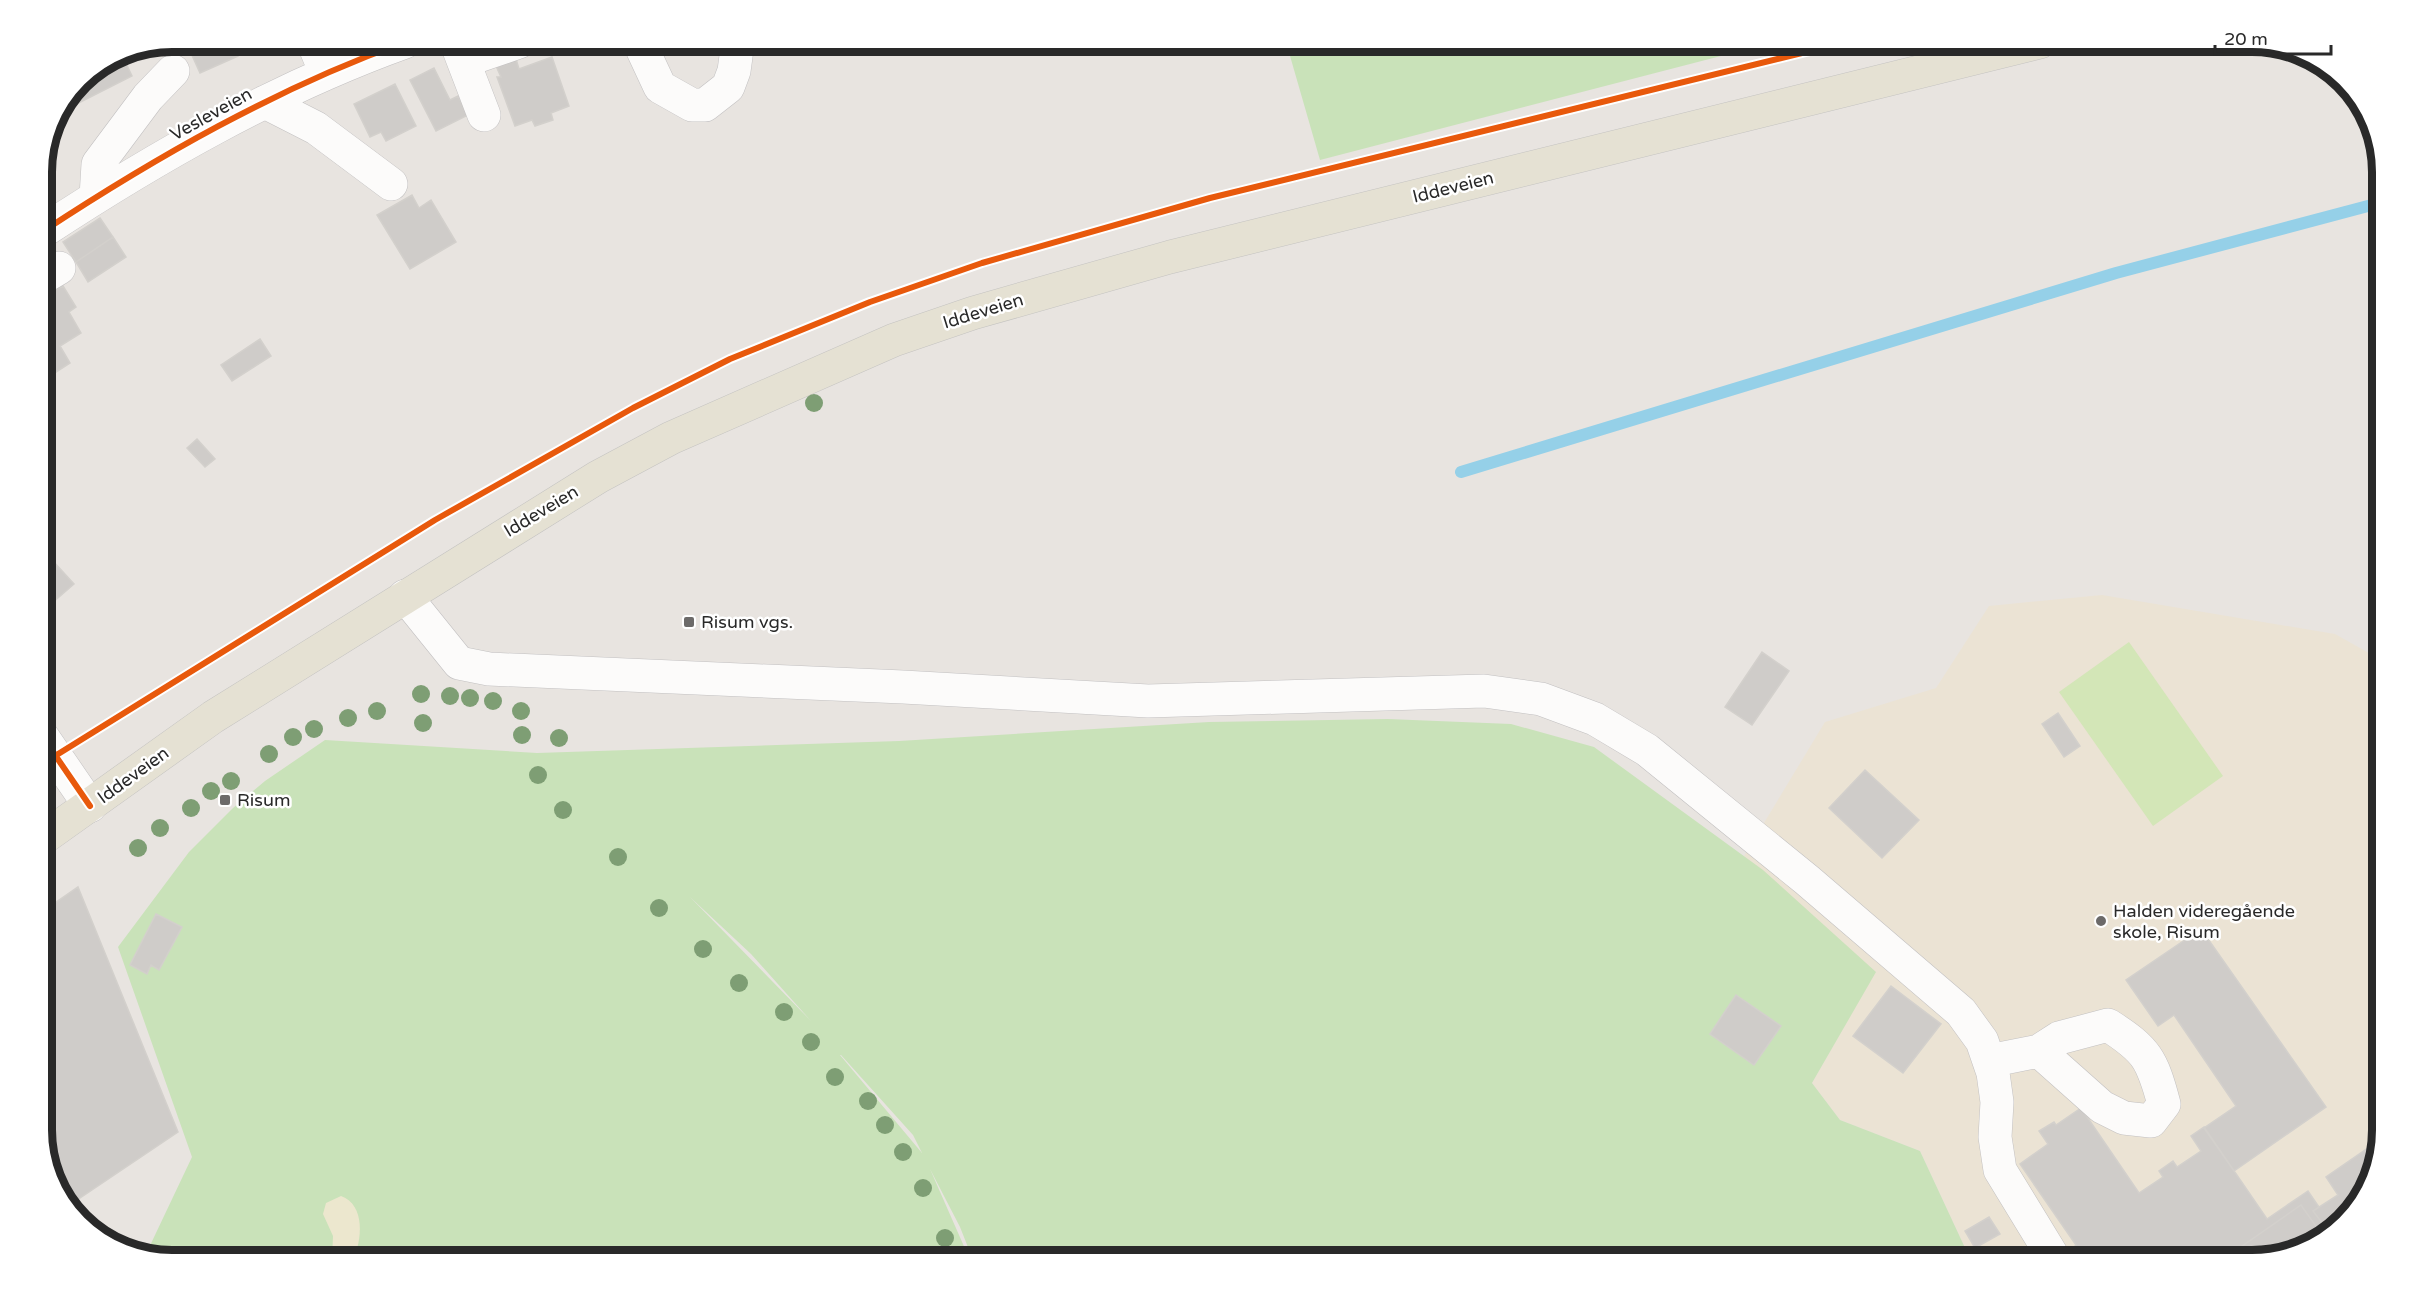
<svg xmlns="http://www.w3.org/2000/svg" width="2425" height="1302" font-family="'Varela Round',sans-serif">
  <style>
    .education { fill: #ebe3d4 }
    .green { fill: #c9e2b9; fill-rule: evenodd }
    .sand { fill: #ece7ce }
    .pitch { fill: #d3e6b7 }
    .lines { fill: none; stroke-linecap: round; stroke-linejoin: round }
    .stream { stroke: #95d0e8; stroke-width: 12 }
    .building { fill: #cfccc9; stroke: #d3d0cc; stroke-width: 1.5 }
    .minor-casing { stroke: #c2c0c1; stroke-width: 34 }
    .major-casing { stroke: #c4c3c1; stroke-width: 34 }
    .minor { stroke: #fcfbfa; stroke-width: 33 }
    .major { stroke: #e5e1d3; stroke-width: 33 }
    .cycleway-casing { stroke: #fff; stroke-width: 10 }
    .cycleway { stroke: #e8590c; stroke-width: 6 }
    .tree { fill: #7e9e74 }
    .poi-dot { fill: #6c6a69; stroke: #fff; stroke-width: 2 }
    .labels { text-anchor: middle; stroke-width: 5; stroke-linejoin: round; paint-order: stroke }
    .street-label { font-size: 18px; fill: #292929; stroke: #fff }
    .poi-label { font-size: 18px; fill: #292929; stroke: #fff; text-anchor: start }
    .rim { fill: none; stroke: #292929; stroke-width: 8 }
  </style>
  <rect width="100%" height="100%" fill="#e8e4e0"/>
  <!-- education -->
  <path class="education" d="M2102,595L2335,634L2383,661V1130L2369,1188L2318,1242L2253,1260H1985L1966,1250L1920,1151L1840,1120L1812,1083L1875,972L1744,856L1825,722L1936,688L1989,606Z"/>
  <!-- green -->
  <path class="green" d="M1286,42H1775L1320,160Z
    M1388,719L1511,724L1594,747L1763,870L1876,972L1812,1083L1840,1120L1920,1151L1966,1250L1985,1260H973L960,1227L930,1169L970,1260H172L146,1254L192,1157L118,947L189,852L233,808L265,781L325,740L537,753L899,741L1209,722ZM690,897L751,954L811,1021ZM841,1055L913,1135L922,1153L840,1055Z"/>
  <!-- sand -->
  <path class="sand" d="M341,1196C366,1205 362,1241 353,1260H332L333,1236L323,1214L326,1203Z"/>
  <!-- pitch -->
  <path class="pitch" d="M2129,642L2223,776L2153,826L2059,692Z"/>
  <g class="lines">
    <!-- stream -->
    <path class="stream" d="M1461,472L2116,273L2383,202"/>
  </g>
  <!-- building -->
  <path class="building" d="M186,42H232L238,56L200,73Z
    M659,42H687L663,51Z
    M121,53L132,76L61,112L80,80Z
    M552,57L569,106L551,113L553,120L535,126L532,120L515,126L497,77H501L496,66L516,59L519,69Z
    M434,68L450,100L458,96L468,115L436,131L410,80Z
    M395,84L416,126L386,141L381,132L370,137L354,104Z
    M412,195L419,208L431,200L456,242L410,269L377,215Z
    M100,218L113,237L76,262L63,242Z
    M113,237L126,257L88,282L76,262Z
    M63,286L76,307L69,312L81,333L60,346L70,363L47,378L42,371V297Z
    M260,339L271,356L232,381L221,365Z
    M197,439L215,459L205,467L187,448Z
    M42,549L74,584L51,604L55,608L45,617L42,614Z
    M1762,652L1789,671L1752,725L1725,707Z
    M2058,713L2080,746L2064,757L2042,724Z
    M1865,770L1919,820L1882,858L1829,808Z
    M78,887L178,1132L68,1206L64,1202L42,1139V912Z
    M156,914L182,927L159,970L151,965L147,974L130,965Z
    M2201,929L2326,1107L2234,1171L2204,1128L2236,1106L2174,1015L2158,1026L2126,980Z
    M1891,986L1941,1024L1903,1073L1853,1036Z
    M1736,995L1781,1026L1754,1065L1710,1034Z
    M2081,1108L2139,1193L2163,1177L2159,1171L2173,1161L2177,1167L2201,1151L2191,1136L2204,1127L2267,1219L2308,1191L2319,1207L2313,1211L2326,1228L2320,1232L2301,1205L2222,1260H2087L2084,1255L2080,1257L2073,1248L2076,1245L2020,1164L2048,1144L2039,1131L2054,1122L2056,1125Z
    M2381,1139L2369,1188L2318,1242L2253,1260H2222L2301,1205L2320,1232L2326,1228L2313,1211L2338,1195L2326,1177Z
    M1989,1217L2000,1234L1975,1248L1965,1231Z"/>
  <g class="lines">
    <!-- minor casing -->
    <g class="minor-casing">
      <path id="minor" d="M313,42L326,73
        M456,42L484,115
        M639,42L660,87L692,105H705L728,87L734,71L737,49L734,42
        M464,61L519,42
        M265,102L316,128L391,184
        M96,197L98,164L148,97L173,71
        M42,232C156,157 277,88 405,42
        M42,278L59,268
        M405,596L459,663L489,669L903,687L1148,701L1484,691L1541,699L1595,719L1647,750L1807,880L1961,1012L1982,1041L1993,1073L1997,1102L1995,1137L2000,1170L2055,1260
        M42,736L90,806
        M1989,1061L2039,1051L2102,1107L2124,1118L2151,1121L2164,1104C2152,1059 2147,1050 2108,1025L2059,1038L2039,1051"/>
    </g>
    <!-- major casing -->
    <g class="major-casing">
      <path id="major" d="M42,839L213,717L598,477L671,438L894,340L973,313L1170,257L2040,42"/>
    </g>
    <!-- minor -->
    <use href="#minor" class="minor"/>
    <!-- major -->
    <use href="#major" class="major"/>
    <!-- cycleway casing -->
    <g class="cycleway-casing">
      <path id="cycleway" d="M42,232C156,157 277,88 405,42
        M42,736L90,806
        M42,764L435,520L633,408L730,359L870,302L982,263L1210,198L1847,42"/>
    </g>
    <!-- cycleway -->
    <use href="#cycleway" class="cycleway"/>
  </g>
  <!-- trees -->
  <g class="tree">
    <circle cx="814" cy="403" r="9"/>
    <circle cx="421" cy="694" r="9"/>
    <circle cx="450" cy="696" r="9"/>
    <circle cx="470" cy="698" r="9"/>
    <circle cx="493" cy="701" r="9"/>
    <circle cx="377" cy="711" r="9"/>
    <circle cx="521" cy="711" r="9"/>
    <circle cx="348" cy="718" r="9"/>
    <circle cx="423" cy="723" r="9"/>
    <circle cx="314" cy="729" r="9"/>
    <circle cx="522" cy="735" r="9"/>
    <circle cx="293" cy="737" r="9"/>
    <circle cx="559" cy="738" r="9"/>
    <circle cx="269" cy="754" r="9"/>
    <circle cx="538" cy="775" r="9"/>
    <circle cx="231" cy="781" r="9"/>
    <circle cx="211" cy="791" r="9"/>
    <circle cx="191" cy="808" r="9"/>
    <circle cx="563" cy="810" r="9"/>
    <circle cx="160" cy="828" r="9"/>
    <circle cx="138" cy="848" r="9"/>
    <circle cx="618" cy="857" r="9"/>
    <circle cx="659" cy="908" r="9"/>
    <circle cx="703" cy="949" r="9"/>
    <circle cx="739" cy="983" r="9"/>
    <circle cx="784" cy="1012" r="9"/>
    <circle cx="811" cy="1042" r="9"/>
    <circle cx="835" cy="1077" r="9"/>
    <circle cx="868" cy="1101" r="9"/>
    <circle cx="885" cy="1125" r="9"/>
    <circle cx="903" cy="1152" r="9"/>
    <circle cx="923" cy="1188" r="9"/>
    <circle cx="945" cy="1238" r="9"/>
  </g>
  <!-- markers -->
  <g class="poi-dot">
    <rect x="683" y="616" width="12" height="12" rx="3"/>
    <rect x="219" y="794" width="12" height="12" rx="3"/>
    <circle cx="2101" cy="921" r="6"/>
  </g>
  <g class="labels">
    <!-- street labels -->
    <g class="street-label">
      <text transform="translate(211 114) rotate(-29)" y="6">Vesleveien</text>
      <text transform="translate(1453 187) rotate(-14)" y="6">Iddeveien</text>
      <text transform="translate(983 311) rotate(-17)" y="6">Iddeveien</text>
      <text transform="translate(541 511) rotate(-31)" y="6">Iddeveien</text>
      <text transform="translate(133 775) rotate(-36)" y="6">Iddeveien</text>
    </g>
    <!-- poi labels -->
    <g class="poi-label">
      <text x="701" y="628">Risum vgs.</text>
      <text x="237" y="806">Risum</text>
      <text x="2113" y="917">Halden videregående<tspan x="2113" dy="21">skole, Risum</tspan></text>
    </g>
  </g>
  <!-- crop -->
  <path d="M0 0H2425V1302H0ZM172 52H2252A120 120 0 0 1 2372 172V1130A120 120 0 0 1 2252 1250H172A120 120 0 0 1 52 1130V172A120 120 0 0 1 172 52Z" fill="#fff" fill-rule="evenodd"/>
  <path class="rim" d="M172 52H2252A120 120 0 0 1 2372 172V1130A120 120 0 0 1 2252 1250H172A120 120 0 0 1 52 1130V172A120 120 0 0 1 172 52Z"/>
  <!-- scale -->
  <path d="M2215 45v9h116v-9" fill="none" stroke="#292929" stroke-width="3"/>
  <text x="2224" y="45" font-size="18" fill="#292929" stroke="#ffffff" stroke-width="4.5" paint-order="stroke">20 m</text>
</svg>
